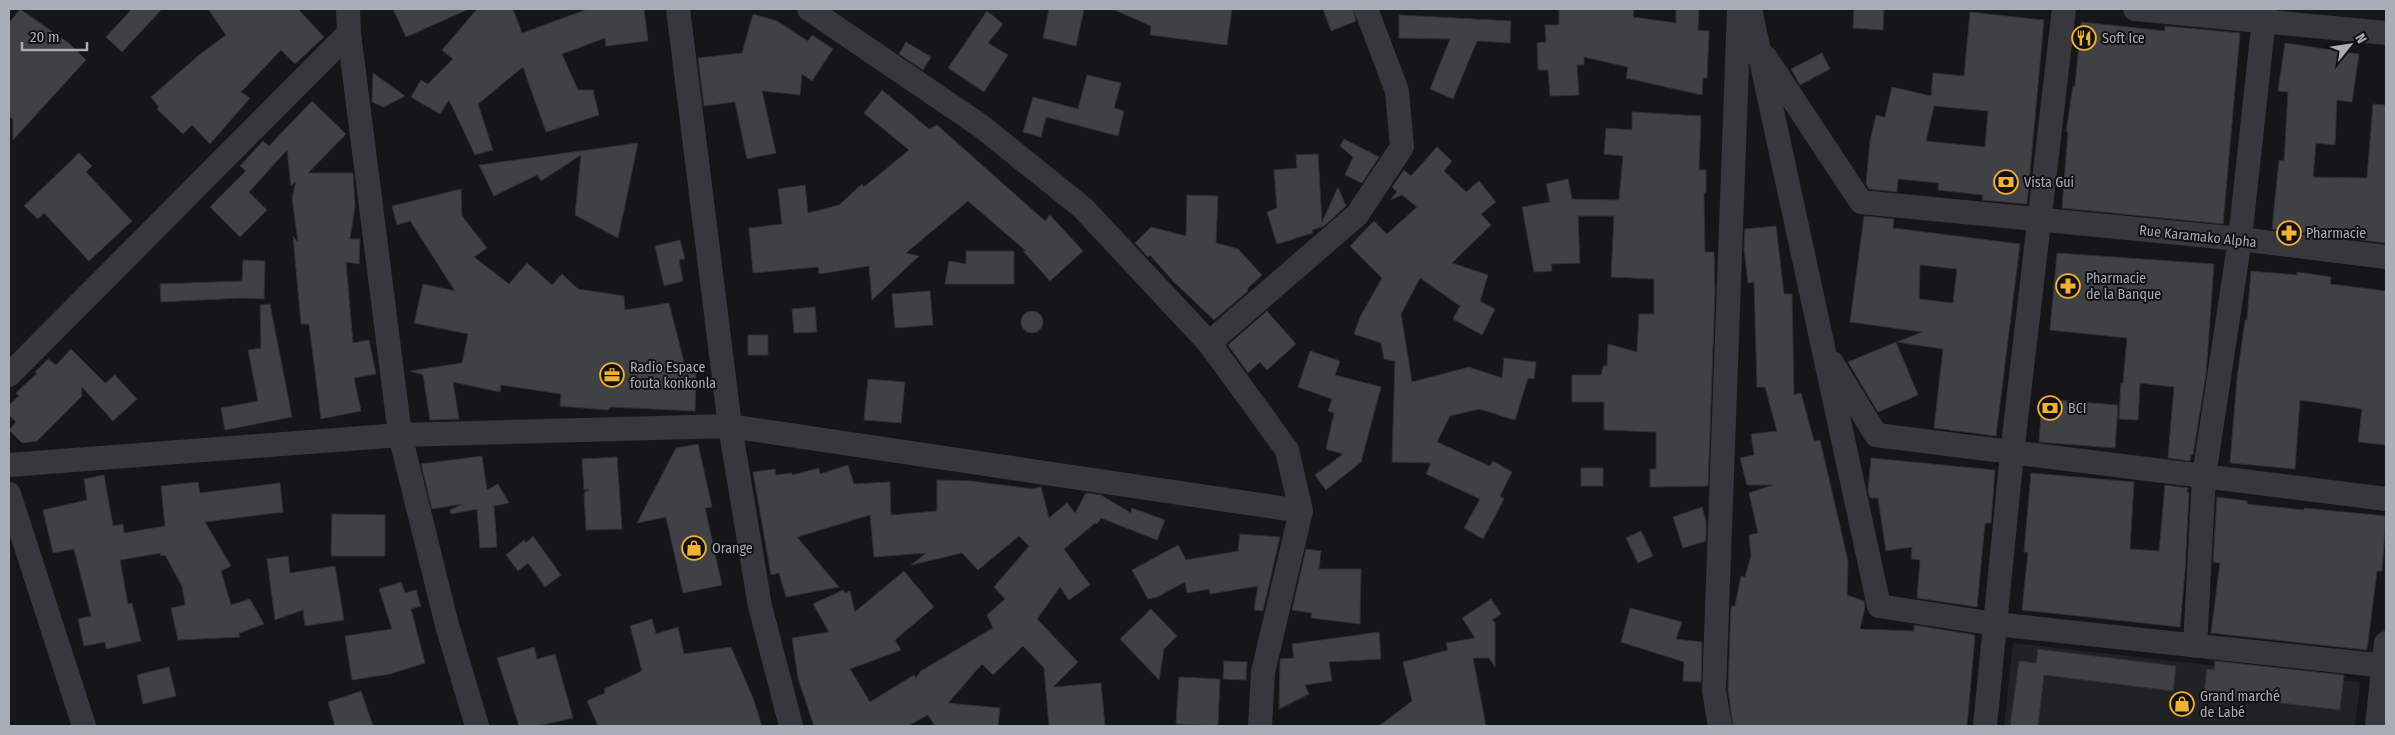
<svg xmlns="http://www.w3.org/2000/svg" width="2395" height="735" font-family="'Fira Sans Condensed',sans-serif">
  <style>
    .built { fill: #222225 }
    .building { fill: #404145; stroke: #303034; fill-rule: evenodd }
    .lines { fill: none; stroke-linecap: round; stroke-linejoin: round }
    .street { stroke: #37383d; stroke-width: 24 }
    .labels { text-anchor: middle; stroke-width: 4; stroke-linejoin: round; paint-order: stroke }
    .poi-label { font-size: 14px; fill: #a8adb8; stroke: #111113; text-anchor: start }
    .street-label { font-size: 14px; fill: #a8adb8; stroke: #111113 }
  </style>
  <rect width="100%" height="100%" fill="#161618"/>
  <!-- built -->
  <path class="built" d="M2013,643L2360,682L2355,726H2004Z"/>
  <!-- building -->
  <path class="building" d="M20,9L70,44L86,60L13,140V119L9,116V23Z
    M132,9H162L122,52L106,37Z
    M208,9H298L324,37L295,64L281,50L241,92L250,98L210,144L192,125L183,134L157,109L159,107L151,97L199,55L226,35Z
    M393,9H469L406,37Z
    M477,9H513L522,33L588,9H644L648,41L606,46L605,38L562,54L578,90H593L599,115L546,132L523,67L478,104L493,150L475,155L449,100L440,114L411,97L421,80L428,84L453,59L442,50Z
    M1049,9H1084L1076,46L1043,38Z
    M1112,9H1232L1227,45L1150,35L1151,26Z
    M1323,9H1353L1356,21L1331,31Z
    M1559,9H1634L1633,17L1676,23V9H1699L1698,30L1709,31L1707,78H1703L1702,95L1626,78L1628,67L1584,57V65H1577L1579,95L1550,96L1548,70H1538L1537,43L1546,42L1545,25H1559Z
    M1854,9H1884L1883,30L1853,28Z
    M987,11L1003,24L988,43L1008,55L984,92L948,68Z
    M1970,12L2044,20L2027,204L1982,200L1983,195L1938,190L1939,183L1898,179L1897,192L1869,189L1866,184L1870,141L1876,115L1885,117L1892,87L1931,96L1933,73L1964,76ZM1934,106L1988,111L1985,147L1926,141Z
    M753,14L777,21L808,41L812,35L833,49L812,81L802,74L800,95L762,91L776,153L747,159L735,102L704,106L698,58L742,53Z
    M1399,15L1511,21L1510,43L1477,41L1453,99L1430,89L1450,39L1399,38Z
    M2081,22L2165,31V26L2240,33L2223,224L2062,208L2068,132H2066L2073,86H2075Z
    M906,42L931,57L923,70L899,54Z
    M2285,43L2359,54L2352,102L2337,100L2335,145L2316,143L2313,177L2367,178L2373,104L2386,105V243L2272,229L2279,160L2284,161L2288,92L2278,91Z
    M1822,53L1830,69L1800,85L1791,69Z
    M373,73L405,96L384,107L372,102Z
    M1087,75L1121,83L1114,108L1124,111L1118,136L1046,117L1041,137L1023,132L1033,97L1078,109Z
    M882,90L929,129L937,125L1045,221L1050,215L1083,251L1050,281L1023,251H1026L968,201L906,253L919,256L872,300L869,266L819,274L818,267L753,273L749,228L782,224L778,189L805,185L808,213L839,205L862,184L864,187L909,150L864,113Z
    M312,101L346,134L308,173H353L355,206L350,239H360L359,264L346,262L353,343L369,340L376,374L354,378L361,411L321,419L309,324H301L293,236L298,242L292,198L296,181L291,186L287,150L249,192L267,210L240,237L210,207L246,171L240,166L263,141L269,146Z
    M1632,112L1701,116L1699,170H1706V193H1704L1705,252H1714L1715,291L1708,486L1650,487V469H1656V432L1604,430V402H1572V375H1601L1603,366H1607L1608,344L1637,352L1639,314H1654V279L1611,277L1614,216H1578L1580,263L1551,264L1552,271L1534,272L1522,207L1550,202L1546,184L1568,179L1572,199L1619,200L1623,156L1604,154L1606,128L1632,130Z
    M1344,139L1379,157L1362,183L1345,175L1353,157L1340,146Z
    M638,143L618,238L575,215L581,155L541,181L537,175L494,196L479,165Z
    M1437,147L1452,161L1444,171L1466,192L1479,181L1496,202L1481,214L1491,225L1452,263L1488,275L1480,301L1495,309L1482,335L1453,319L1460,306L1420,278L1401,314L1412,382L1469,367L1502,378L1504,358L1536,362L1534,379L1528,378L1515,420L1479,409L1450,416L1437,442L1490,466L1493,461L1512,472L1500,496L1504,499L1483,539L1464,528L1480,499L1426,474L1431,463L1392,462L1395,361L1384,359L1381,343L1354,334L1360,317L1382,278L1350,246L1374,221L1387,234L1417,207L1402,195L1390,200L1397,192L1392,187L1404,170L1411,176Z
    M79,153L92,166L86,172L132,221L89,261L44,213L38,219L24,206Z
    M1318,154L1322,222L1338,187L1346,206L1324,226L1312,230L1313,233L1277,244L1267,212L1277,208L1274,170L1297,168L1296,155Z
    M461,189L462,216L487,248L474,257L509,284L527,263L552,285L562,274L578,289L624,296L625,310L669,303L686,370L696,371L695,411L610,407L608,410L560,406L561,394L501,385L500,392L453,382L459,419L430,420L423,375L410,371L462,363L468,334L414,323L423,284L455,291L410,221L397,225L392,206Z
    M1187,195L1218,196L1216,243L1238,249L1262,275L1247,289L1248,291L1214,320L1174,282L1150,255L1148,257L1135,243L1151,227L1186,236Z
    M1864,216L1894,219L1893,228L2020,244L1996,436L1934,428L1943,349L1897,342L1922,332L1850,322ZM1920,265L1957,269L1953,303L1919,299Z
    M1776,226L1784,294H1792L1794,395L1801,393L1814,441L1820,440L1848,561L1847,595L1864,601L1865,607L1860,629L1914,631V625L1975,635L1967,726H1733L1728,690L1731,606H1735L1741,576L1745,577L1751,556L1749,535L1758,533L1749,493L1773,485H1747L1740,458L1754,455L1751,434L1777,431L1765,387H1757L1754,282L1748,283L1744,249L1745,229Z
    M680,240L685,259L679,260L683,281L664,286L655,246Z
    M966,251H1014V284H945L949,261L966,264Z
    M2057,253L2214,264L2206,374L2193,455H2191L2190,461L2168,458L2174,387L2140,383L2138,420L2119,419L2121,383H2123L2127,338L2050,330Z
    M243,260L265,261L264,299L242,298L161,302L160,284L242,281Z
    M2251,271L2297,275V272L2331,277L2330,284L2386,291V445L2358,442L2362,409L2300,400L2295,469L2230,463L2237,378L2245,320H2247Z
    M930,291L933,325L895,328L892,294Z
    M270,304L292,417L225,430L221,408L258,401L248,350L261,348L260,305Z
    M815,307L817,332L794,333L792,309Z
    M1267,311L1296,344L1267,370L1260,362L1248,373L1228,345Z
    M1021 322a11 11 0 1 1 22 0a11 11 0 1 1-22 0Z
    M748,335H768V355H748Z
    M1896,342L1918,395L1878,412L1848,362Z
    M71,349L105,383L115,375L137,399L113,421L81,386L82,396L37,441L22,443L9,430L16,422L9,415V405L19,396L16,393L37,373L35,372L48,359L56,365Z
    M1310,351L1340,361L1335,375L1381,387L1361,462L1326,490L1315,475L1343,454L1326,449L1334,413L1328,411L1332,399L1298,387Z
    M868,379L905,382L901,423L864,420Z
    M2042,399L2118,405L2115,448L2039,442Z
    M698,444L712,507L705,508L722,585L683,593L666,517L637,523L676,448Z
    M482,456L487,490L498,484L509,503L494,506L497,547L480,548L477,509L451,514L450,510L462,504L432,509L421,464Z
    M617,457L622,529L586,530L584,493L589,489L584,490L582,459Z
    M1871,458L1995,470L1991,523H1985L1977,607L1917,598L1920,560L1911,559L1912,547L1886,551L1878,498H1870L1868,491Z
    M848,465L854,484L890,482L891,515L937,511V480L971,481L1033,489L1041,487L1049,518L1067,503L1075,513L1086,493L1101,495L1131,513L1132,508L1165,520L1157,540L1101,518L1097,524L1095,523L1064,549L1090,585L1069,600L1060,587L1037,619L1078,662L1053,687L1101,683L1105,726H1049L1044,668L1023,646L993,675L982,664L948,703L1000,708L998,726H935L928,715L908,726H814L798,678L792,638L829,632L813,604L843,590L845,593L850,591L855,612L904,571L934,607L895,640L901,650L850,669L870,702L914,675L916,678L921,671L993,628L987,615L1005,599L994,587L1029,546L1019,536L978,570L962,553L911,565L926,553L874,557L870,515L797,537L839,587L786,597L779,573L771,575L753,472L775,469L776,475L792,473V475L819,468L820,474Z
    M1581,468H1603V486H1581Z
    M2031,473L2134,482L2130,549L2159,551L2165,485L2188,488L2187,492L2189,493L2185,571L2180,627L2022,610L2028,552H2024Z
    M104,475L113,526L123,524L124,533L165,526L161,486L198,482L200,493L280,483L283,512L205,522L231,566L221,571L231,605L250,599L264,624L239,633L240,637L178,640L171,608L185,605L182,586L165,555L161,556L160,553L120,560L128,604L132,603L141,641L106,649L105,642L84,646L78,619L91,616L74,549L53,553L43,510L87,500L84,479Z
    M2217,497L2247,501V504L2304,510V508L2386,516L2382,571H2377L2367,650L2211,633L2220,563L2213,562Z
    M1702,507L1706,521V541L1683,548L1673,517Z
    M332,514L385,515V556H331Z
    M1641,531L1653,556L1638,563L1626,538Z
    M1240,534L1280,537L1263,611L1254,610L1258,586L1210,594L1209,589L1187,593L1185,582L1157,597L1148,599L1132,570L1178,545L1186,560L1238,551Z
    M533,536L561,575L545,587L528,563L518,571L506,555L524,540L526,543Z
    M1306,549L1321,551L1319,569H1361L1360,624L1311,618L1312,613L1292,610Z
    M288,556L290,573L335,566L344,620L305,626L303,610L275,620L267,559Z
    M401,582L405,593L416,590L421,606L411,609L425,663L390,674L352,680L345,636L392,629L379,589Z
    M1491,599L1501,614L1492,620L1495,623V667L1489,658H1473L1486,726H1379L1412,701L1403,662L1448,650L1446,643L1475,638L1462,618Z
    M1630,608L1682,622L1676,639L1702,642L1701,682L1683,681L1684,662L1621,642Z
    M1151,609L1177,636L1164,649L1159,680L1120,639Z
    M652,619L656,634L678,627L684,654L731,647L753,698L762,726H598L587,701L605,693L604,689L642,671L630,626Z
    M1379,632L1381,659L1329,662L1332,681L1305,685L1309,694L1279,709L1280,659L1294,658L1292,644Z
    M534,647L537,659L555,654L573,718L537,726H519L497,658Z
    M2038,649L2176,666L2173,691L2044,675L2038,726H2010L2019,661L2036,663Z
    M1224,661L1247,662L1246,680L1223,679Z
    M2215,661L2344,675L2340,710L2204,694L2207,669L2214,670Z
    M169,667L176,696L143,704L137,675Z
    M1179,677L1220,679L1218,726L1176,724Z
    M361,691L373,726H335L328,702Z"/>
  <g class="lines">
    <!-- street -->
    <path class="street" d="M348,9L349,33L400,435L447,625L477,726
      M678,9L730,426L760,606L791,726
      M809,9L981,126L1083,208L1209,343L1287,450L1301,511L1263,672L1260,726
      M1750,9L1879,606L1995,624L2386,666
      M2135,9L2386,33
      M1766,58L1861,202L2240,239L2386,257
      M1209,343L1357,215L1402,147L1397,91L1366,9
      M1832,363L1876,435L2386,499
      M9,375L349,33
      M9,465L400,435L730,426L1301,511
      M9,494L84,726
      M2195,646L2204,476L2240,239L2265,9
      M1720,726L1714,691L1739,9
      M1985,726L2012,453L2064,9
      M2377,726L2386,643"/>
  </g>
  <!-- icons -->
  <defs>
    <g id="restaurant-ring" transform="scale(1.25)"><circle r="9.5" fill="#111113" stroke="#f2b134" stroke-width="1.5"/><path d="M-5-6h1v4h1v-4h1v4h1v-4h1v5L-1.5 .5V6h-2V.5L-5-1ZM5-6V6H3V1.5H1.5Q1.5-4 5-6Z" fill="#f2b134"/></g>
    <g id="bank-ring" transform="scale(1.25)"><circle r="9.5" fill="#111113" stroke="#f2b134" stroke-width="1.5"/><path d="M-6-4H6V4H-6ZM0-2.3a2.3 2.3 0 1 0 0 4.6a2.3 2.3 0 1 0 0-4.6Z" fill="#f2b134"/></g>
    <g id="pharmacy-ring" transform="scale(1.25)"><circle r="9.5" fill="#111113" stroke="#f2b134" stroke-width="1.5"/><path d="M-2-6h4v4h4v4h-4v4h-4v-4h-4v-4h4Z" fill="#f2b134"/></g>
    <g id="office-ring" transform="scale(1.25)"><circle r="9.5" fill="#111113" stroke="#f2b134" stroke-width="1.5"/><path d="M-6-3h4V-5.5h4V-3h4V5H-6ZM-1-4.5V-3h2v-1.5ZM-6 0V1H6V0Z" fill="#f2b134"/></g>
    <g id="shop-ring" transform="scale(1.25)"><circle r="9.5" fill="#111113" stroke="#f2b134" stroke-width="1.5"/><path d="M-5-2.5h2.3a2.7 3.5 0 0 1 5.4 0H5L5.5 6h-11ZM-1.5-2.5h3a1.5 2.3 0 0 0-3 0Z" fill="#f2b134"/></g>
  </defs>
  <g fill-rule="evenodd">
    <use href="#restaurant-ring" x="2084" y="38"/>
    <use href="#bank-ring" x="2006" y="182"/>
    <use href="#pharmacy-ring" x="2289" y="233"/>
    <use href="#pharmacy-ring" x="2068" y="286"/>
    <use href="#office-ring" x="612" y="375"/>
    <use href="#bank-ring" x="2050" y="408"/>
    <use href="#shop-ring" x="694" y="548"/>
    <use href="#shop-ring" x="2182" y="704"/>
  </g>
  <g class="labels">
    <!-- poi labels -->
    <g class="poi-label">
      <text x="2102" y="43">Soft Ice</text>
      <text x="2024" y="187">Vista Gui</text>
      <text x="2306" y="238">Pharmacie</text>
      <text x="2086" y="283">Pharmacie<tspan x="2086" dy="16">de la Banque</tspan></text>
      <text x="630" y="372">Radio Espace<tspan x="630" dy="16">fouta konkonla</tspan></text>
      <text x="2068" y="413">BCI</text>
      <text x="712" y="553">Orange</text>
      <text x="2200" y="701">Grand marché<tspan x="2200" dy="16">de Labé</tspan></text>
    </g>
    <!-- street labels -->
    <g class="street-label">
      <text transform="translate(2198 236) rotate(6)" y="5">Rue Karamako Alpha</text>
    </g>
  </g>
  <!-- border -->
  <rect width="2395" height="735" fill="none" stroke="#a8adb8" stroke-width="20"/>
  <!-- north arrow -->
  <g transform="translate(2350 45) rotate(60)" stroke="#111113" stroke-width="4" paint-order="stroke">
  <path d="M0-4L9 19L0 12L-9 19Z" fill="#a8adb8"/>
  <text y="-8" font-size="14" font-weight="bold" text-anchor="middle" fill="#a8adb8">N</text>
  </g>
  <!-- scale -->
  <path d="M22 42v8h65v-8" fill="none" stroke="#a8adb8" stroke-width="2.5"/>
  <text x="30" y="42" font-size="15" fill="#a8adb8" stroke="#111113" stroke-width="4" paint-order="stroke">20 m</text>
</svg>
